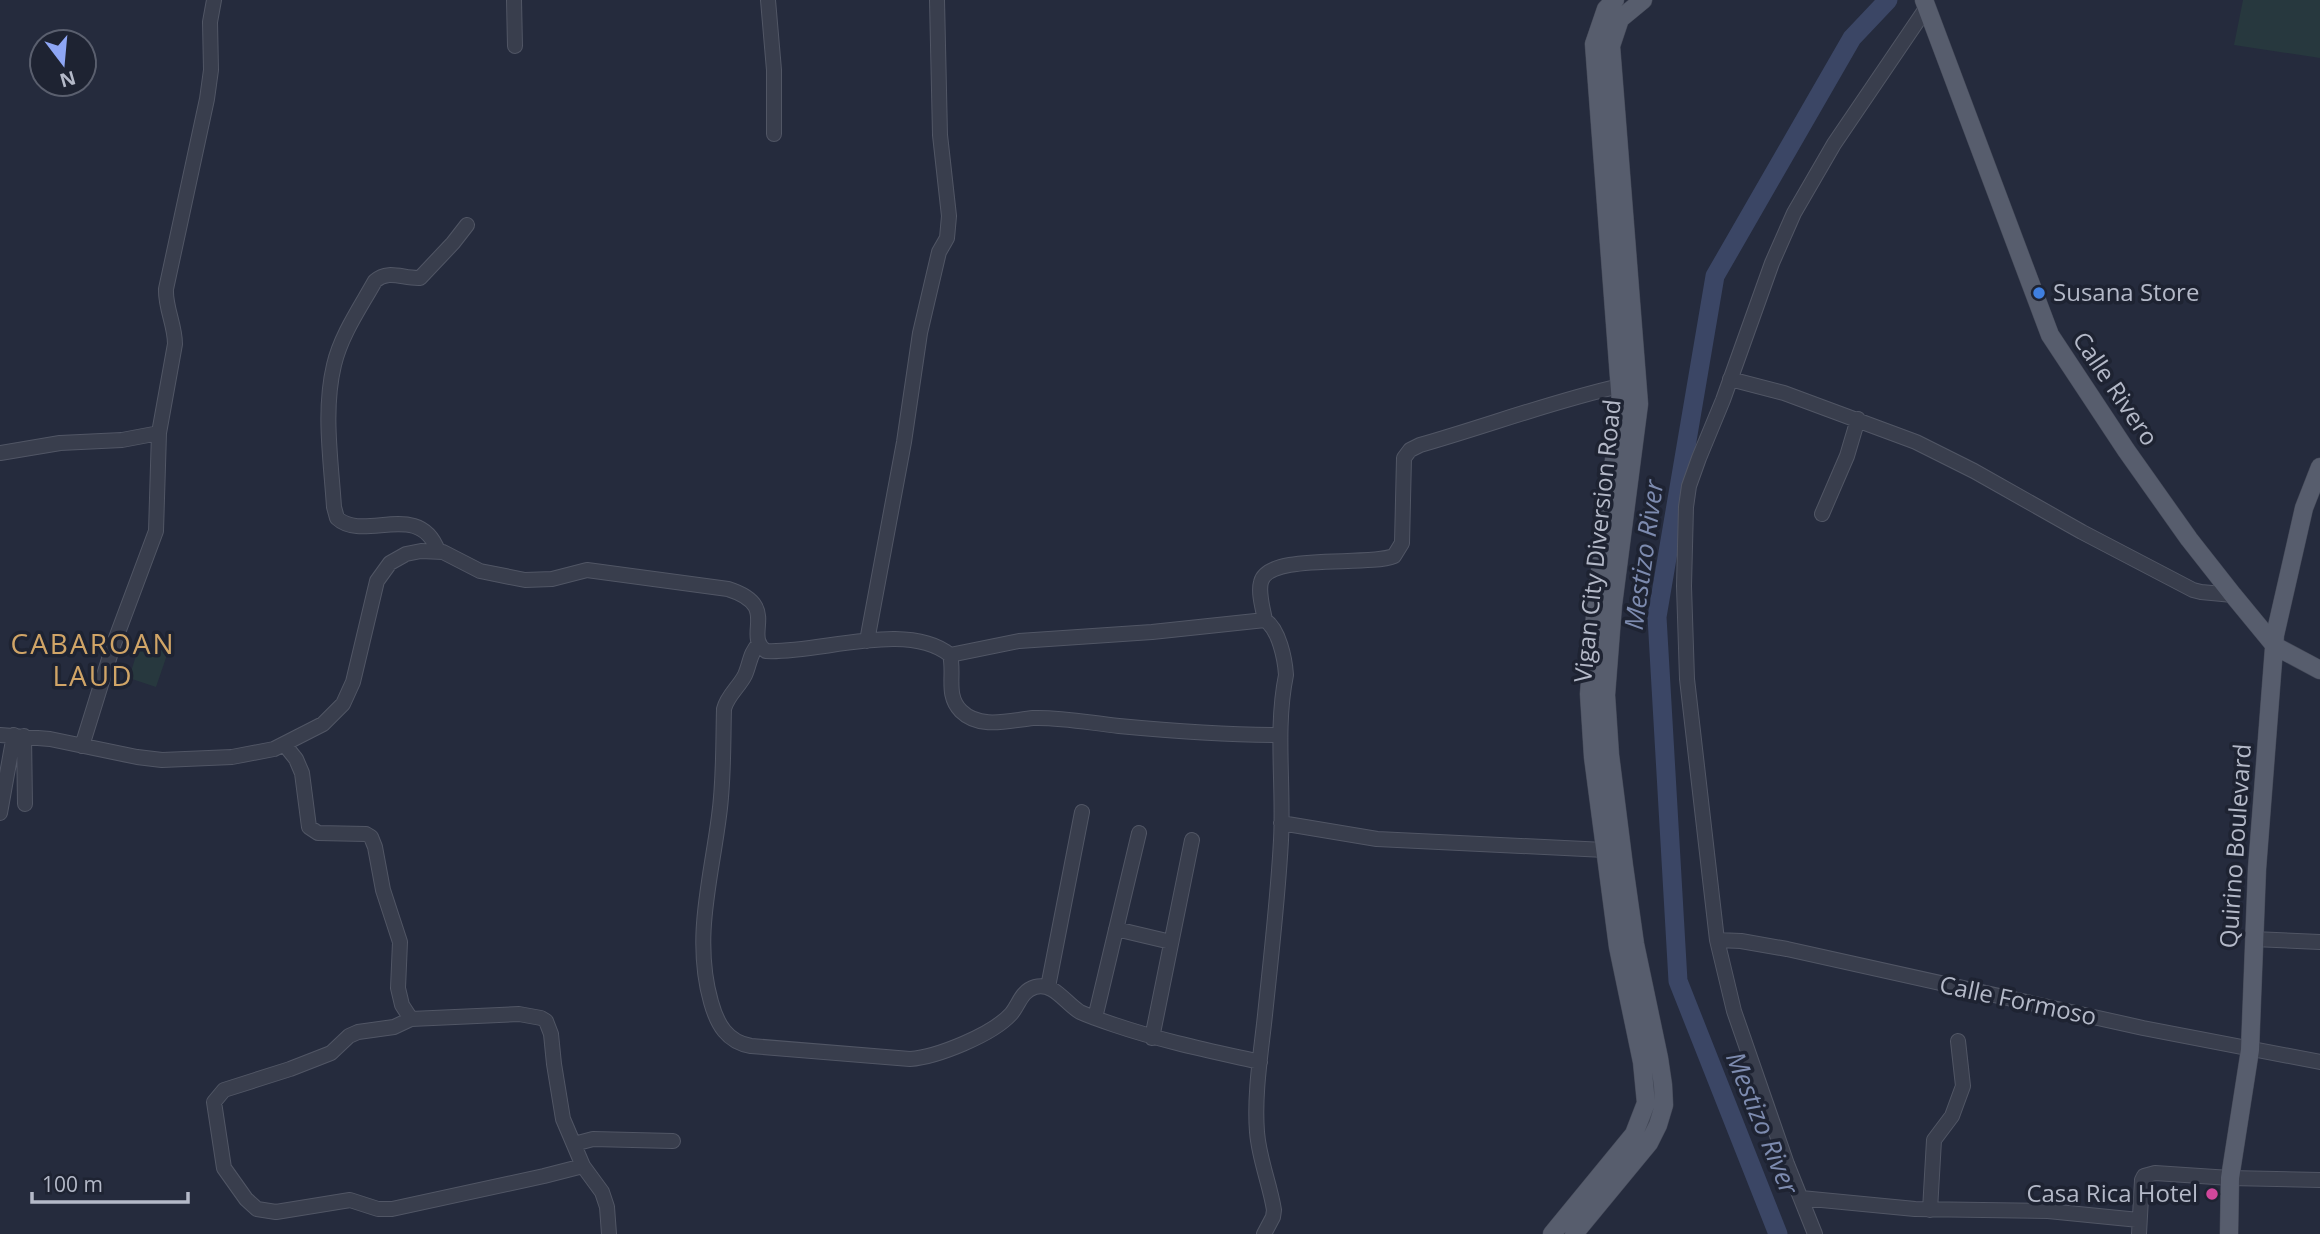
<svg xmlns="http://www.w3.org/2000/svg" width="2320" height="1234" font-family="'Open Sans',sans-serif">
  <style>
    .green { fill: #27383e }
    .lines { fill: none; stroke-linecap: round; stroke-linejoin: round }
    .river { stroke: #3b4665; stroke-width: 19 }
    .minor-casing { stroke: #515665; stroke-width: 16 }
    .major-casing { stroke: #424756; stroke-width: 19 }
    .minor { stroke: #393e4d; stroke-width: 14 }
    .major { stroke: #575d6d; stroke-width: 18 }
    .shop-dot { fill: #3f7fe0; stroke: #1e2332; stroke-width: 2.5 }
    .hotel-dot { fill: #d1479c; stroke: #1e2332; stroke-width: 2.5 }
    .labels { text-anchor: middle; stroke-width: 7; stroke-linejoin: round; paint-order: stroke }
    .poi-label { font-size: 24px; fill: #b4b9c8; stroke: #1e2332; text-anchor: start }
    .street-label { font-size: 24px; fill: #b4b9c8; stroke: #1e2332 }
    .water-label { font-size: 26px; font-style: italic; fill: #7d8baf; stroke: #1e2332 }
    .quarter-label { font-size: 28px; letter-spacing: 2px; fill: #d1a567; stroke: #1e2332 }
  </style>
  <rect width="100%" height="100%" fill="#252b3d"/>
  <!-- green -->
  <path class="green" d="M2243,0H2320V58L2234,45Z
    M140,643L168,652L156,687L129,678Z"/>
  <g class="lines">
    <!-- river -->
    <path class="river" d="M1778,1234L1678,981L1657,617L1715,276L1852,38L1888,0"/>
    <!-- minor casing -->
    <g class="minor-casing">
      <path id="minor" d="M514,0L515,46
        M768,0L774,70V134
        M1730,379L1784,393L1916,442L1974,471L2082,532L2193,590L2201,592L2233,595
        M0,453L60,443L122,440L159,433
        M1822,514L1847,456L1858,419
        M438,551C419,499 364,543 337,518L334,507C331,460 323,411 334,365C341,335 360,308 375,281C389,269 403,279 420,278L453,243L467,225
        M867,641L904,442L920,333L939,252L947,238L949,216L940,135L937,0
        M759,644C750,652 750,664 745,675C739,687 727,696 724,709C723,745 724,781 719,816C711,880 693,938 711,1002C717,1024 727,1042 751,1046L910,1059C937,1057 992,1035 1011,1014C1019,1005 1021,991 1035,987C1054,982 1065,1003 1080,1012C1091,1017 1103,1021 1115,1025C1162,1041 1211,1051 1260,1062
        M950,655L1019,641L1152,632L1265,620
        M0,735L50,739L137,757L162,760L232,757L274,749L323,724L343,704L353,682L377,581L390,563L406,554L421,551L443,552L480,571L525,580L552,579L587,570L728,589C782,606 742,635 766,651C818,654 907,620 950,655C955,674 945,695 961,711C980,730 1011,720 1033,718C1062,717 1090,723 1119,726C1172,731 1225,735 1279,735
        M24,736L25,804
        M284,744L296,759L302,773L309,827L318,833L366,834L371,837L375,847L383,890L400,942L398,988L402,1005L411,1019
        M82,746L113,646L156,531L159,433L175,344C175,325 165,307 166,289L207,99L211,70L210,22L214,0
        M0,813L14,735
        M1281,823L1377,839L1605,850
        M1116,929L1171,942
        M2253,939L2320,942
        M1717,940L1741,941L1787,949L2143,1028L2320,1062
        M1048,987L1082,812
        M1095,1018L1139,833
        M1152,1038L1192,840
        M574,1144L593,1139L673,1141
        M583,1166L544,1176L392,1209H378L350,1200L276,1212L257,1209L246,1199L224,1168L214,1102L224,1090L290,1069L331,1053L349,1036L358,1032L394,1027L411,1019L519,1014L541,1018L546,1021L551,1034L554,1064L563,1119L583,1166L602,1192L607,1207L609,1234
        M1801,1198L1915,1209L2048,1211L2139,1220
        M1930,1210L1934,1140L1952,1116L1963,1086L1958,1041
        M1264,1234L1273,1217L1274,1210C1270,1184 1259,1159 1257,1132C1254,1094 1261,1053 1265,1015C1271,957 1278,898 1281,840C1284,785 1275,729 1286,675C1285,659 1279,629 1265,620C1263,609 1258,593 1261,582C1268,552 1367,567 1394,556L1402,543L1404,458L1410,450L1420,445C1487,426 1553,401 1620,386
        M1815,1234L1787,1164L1734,1011L1717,940L1687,679L1684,586L1686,507L1689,486L1699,458L1723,400L1772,263L1794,213L1834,144L1927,7
        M2139,1234L2142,1180L2144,1176L2155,1173L2230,1178L2320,1180"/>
    </g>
    <!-- major casing -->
    <g class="major-casing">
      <path id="major" d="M1924,0L2050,335L2126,450L2189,539L2233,595L2275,646L2320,670
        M1552,1234L1634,1134L1646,1103L1642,1062L1618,947L1593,757L1589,694L1596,603L1621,404L1594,44L1606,9L1615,0
        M1574,1234L1649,1143L1658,1125L1664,1105L1663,1085L1659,1058L1635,944L1624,866L1610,755L1606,695L1613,605L1639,404L1611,46L1620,19L1643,0
        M2229,1234L2230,1178L2250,1050L2257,869L2275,635L2304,508L2320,467"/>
    </g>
    <!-- minor -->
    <use href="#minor" class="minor"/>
    <!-- major -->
    <use href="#major" class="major"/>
  </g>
  <!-- markers -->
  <circle class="shop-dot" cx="2039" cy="293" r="7"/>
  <circle class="hotel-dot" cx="2212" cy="1194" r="7"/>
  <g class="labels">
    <!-- poi labels -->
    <g class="poi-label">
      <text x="2053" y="301">Susana Store</text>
      <text x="2198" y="1202" text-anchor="end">Casa Rica Hotel</text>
    </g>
    <!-- street labels -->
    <g class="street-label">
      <text transform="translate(2115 389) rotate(56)" y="8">Calle Rivero</text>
      <text transform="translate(1598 541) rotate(-84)" y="8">Vigan City Diversion Road</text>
      <text transform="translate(2236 846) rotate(-86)" y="8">Quirino Boulevard</text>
      <text transform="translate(2018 1001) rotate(12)" y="8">Calle Formoso</text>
    </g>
    <!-- water labels -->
    <g class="water-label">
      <text transform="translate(1644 555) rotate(-82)" y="9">Mestizo River</text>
      <text transform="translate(1762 1123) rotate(68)" y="9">Mestizo River</text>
    </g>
    <!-- quarter labels -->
    <g class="quarter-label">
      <text x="93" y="654">CABAROAN<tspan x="93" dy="32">LAUD</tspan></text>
    </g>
  </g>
  <!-- north arrow -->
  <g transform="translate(63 63) rotate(164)"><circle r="33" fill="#1e2332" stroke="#5a5f6e" stroke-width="2"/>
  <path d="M0-5L12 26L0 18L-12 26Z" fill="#8ea6f4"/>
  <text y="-10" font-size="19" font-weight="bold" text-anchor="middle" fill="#b4b9c8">N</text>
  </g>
  <!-- scale -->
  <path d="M32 1192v10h156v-10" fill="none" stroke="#b4b9c8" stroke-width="3.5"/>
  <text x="42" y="1192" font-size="21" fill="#b4b9c8" stroke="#1e2332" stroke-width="5" paint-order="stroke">100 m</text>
</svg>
